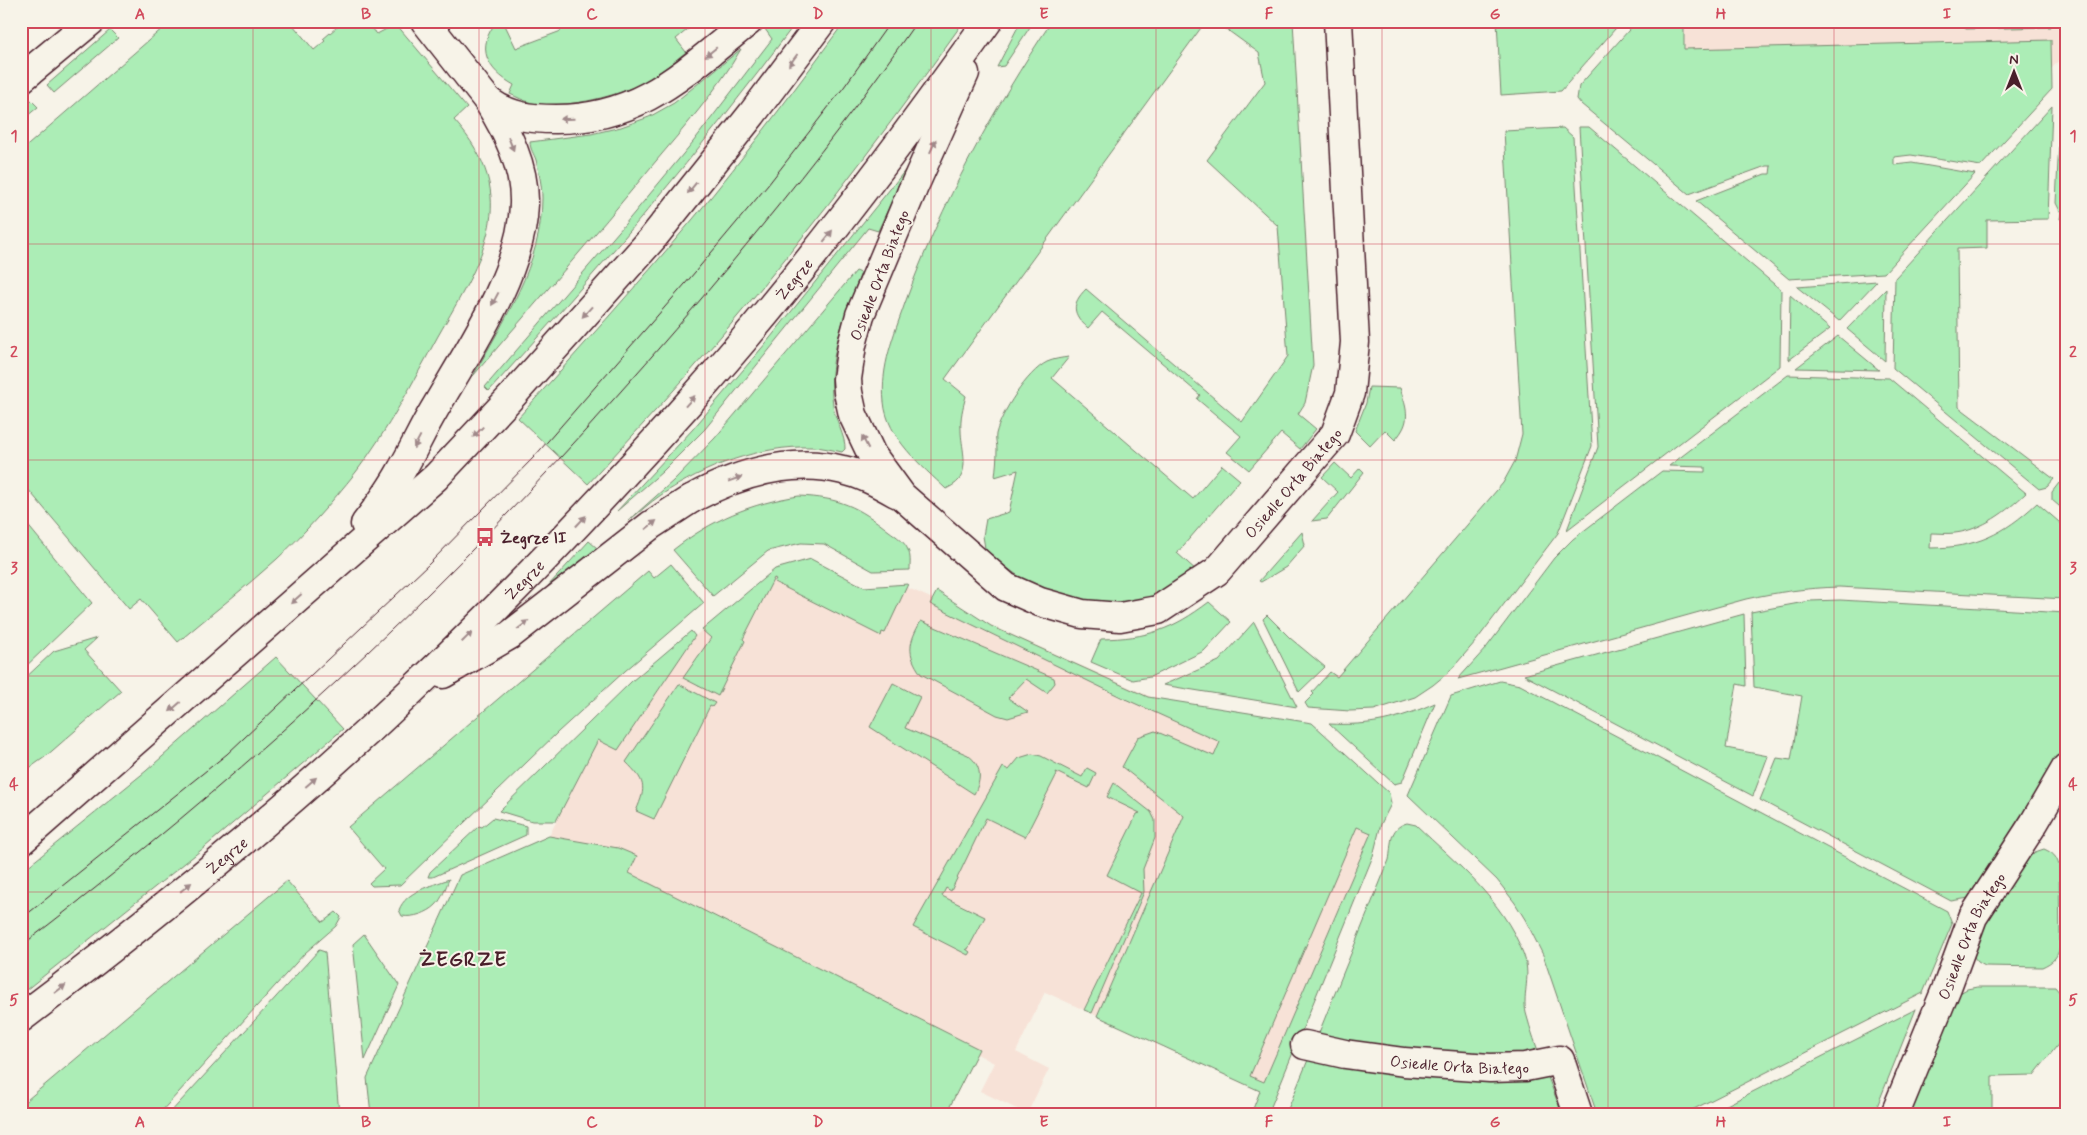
<svg xmlns="http://www.w3.org/2000/svg" width="2087" height="1135" font-family="Mynerve,sans-serif">
  <style>
    .built { fill: #f7e2d7 }
    .green { fill: #acedb6; stroke: #7b8670; fill-rule: evenodd }
    .lines { fill: none; stroke-linecap: round; stroke-linejoin: round }
    .minor-casing { stroke: #4a1f2b; stroke-width: 31 }
    .tertiary-casing { stroke: #4a1f2b; stroke-width: 31 }
    .minor { stroke: #f7f3e8; stroke-width: 28 }
    .tertiary { stroke: #f7f3e8; stroke-width: 28 }
    .tram { stroke: #4a1f2b; stroke-width: 1 }
    .oneway { fill: #a0898a }
    .grid { fill: none; stroke: #d1495b; stroke-width: 1; stroke-opacity: 0.55 }
    .labels { text-anchor: middle; stroke-width: 4; stroke-linejoin: round; paint-order: stroke }
    .street-label { font-size: 16px; fill: #4a1f2b; stroke: #f7f3e8 }
    .poi-label { font-size: 16px; font-weight: bold; fill: #4a1f2b; stroke: #f7f3e8; text-anchor: start }
    .district-label { font-size: 21px; font-weight: bold; letter-spacing: 1px; fill: #4a1f2b; stroke: #f7f3e8 }
    .neatline { fill: none; stroke: #d1495b; stroke-width: 2 }
    .grid-label { font-size: 16px; text-anchor: middle; font-weight: bold; fill: #d1495b }
  </style>
  <rect width="100%" height="100%" fill="#f7f3e8"/>
  <filter id="ink" filterUnits="userSpaceOnUse"><feTurbulence type="fractalNoise" baseFrequency=".02" numOctaves="2"/><feDisplacementMap in="SourceGraphic" scale="10" xChannelSelector="R" yChannelSelector="G"/><feConvolveMatrix kernelMatrix="1 2 1 2 8 2 1 2 1" color-interpolation-filters="sRGB"/></filter>
  <g filter="url(#ink)">
    <!-- built -->
    <path class="built" d="M1685,21H2066V53L1992,133L1683,126Z
      M811,559L876,593L906,587L1385,802L1260,1091L1045,992L1016,1052L1049,1069L1027,1114L980,1091L994,1063L977,1054L946,1114L549,836L598,739L622,697L775,569Z"/>
    <!-- green -->
    <path class="green" d="M171,21H296L293,25L314,50L325,41L323,39L344,21H366L377,34L396,24L467,108L454,120C524,198 482,259 438,336C413,382 388,430 356,472C332,502 305,533 277,559C245,588 211,614 178,642L141,599L129,609L21,481V151Z
      M497,21L504,23L516,48L561,31L557,21H698L676,39L686,52C671,64 656,76 638,85C612,98 561,109 532,103C524,101 517,97 510,94L514,85C487,70 475,48 497,21Z
      M775,21H797C701,150 598,272 489,391L485,387L625,224L693,142L772,39L765,29Z
      M845,21H964C876,145 783,267 682,381C651,416 619,450 588,484L518,418C577,352 636,287 693,219C746,155 796,88 845,21Z
      M1021,21H1034L1004,66L997,67Z
      M1052,21H1206L945,379L966,396C963,407 960,418 961,430C961,446 969,465 959,480C956,484 950,487 946,489C922,466 887,438 884,402C880,367 894,335 905,303C941,204 993,109 1052,21Z
      M1215,21H1293L1313,365L1305,403L1298,414L1316,429L1300,449L1281,433L1249,470L1227,452L1241,436L1197,399L1200,395L1102,312L1088,328C1072,314 1071,304 1086,289L1242,422L1288,356L1278,226L1207,160L1265,82L1259,53Z
      M1497,21H1622L1561,91L1501,95Z
      M1637,21H1684V49L2051,40L2052,89L1981,166L1911,155L1894,157V165L1912,163L1975,174L1884,273L1789,279L1696,201L1765,174H1770L1771,166H1766L1689,194L1581,104L1577,99L1579,86Z
      M1960,21H2051V27L1966,29L1961,25Z
      M2063,21H2066L2064,76Z
      M110,30L118,38L54,93L47,85Z
      M741,49C717,91 682,130 651,167C593,238 533,306 473,376C504,320 542,264 542,198C542,186 539,172 536,160C534,154 530,149 530,142L591,134L621,127L649,117L674,103Z
      M2066,92V219H2060L2061,213L2056,203L2061,98Z
      M30,99L38,107L21,121V107Z
      M2052,106L2048,219L1987,220V248L1957,249L1959,407L2054,479L2047,487L2039,489L1893,368L1895,278Z
      M1579,127H1589L1781,290L1780,366L1567,530L1598,447Z
      M1563,128L1573,137L1592,446L1558,533L1476,641L1450,671L1433,685L1415,697L1374,710L1350,711L1308,708L1305,703L1314,694L1312,692L1330,672L1337,677L1503,483L1515,461L1522,434L1504,131Z
      M907,168L878,231L868,228L705,429L662,472L617,511L693,429L766,343Z
      M856,271L861,273C845,315 826,359 833,405C834,418 846,437 845,449L842,452C832,450 822,447 812,447C759,445 704,467 661,495C649,503 639,513 628,521L673,481L715,438Z
      M1877,281L1839,321L1797,287Z
      M1886,289L1885,361L1847,329Z
      M1790,295L1830,329L1789,360Z
      M1838,336L1879,370L1796,368Z
      M1069,357L1052,378L1193,499L1222,465L1240,480L1177,553L1197,571L1167,592L1130,605H1083L1025,581L991,556L985,548L983,536L986,519L1009,512L1018,470L995,477C996,467 997,459 997,449C997,445 995,439 996,434C1001,413 1027,372 1047,362C1054,359 1061,358 1069,357Z
      M1788,375L1889,378L2026,493C2007,511 1982,530 1955,533C1947,534 1939,533 1931,533L1930,548C1976,548 2004,534 2037,503L2066,528V599L1839,587C1807,588 1777,592 1746,599L1458,679L1486,648L1554,558L1573,539L1662,471L1705,472V467L1669,466Z
      M1369,387L1400,388C1407,410 1412,421 1395,440L1385,430L1370,446L1355,431L1366,403Z
      M1335,463L1351,478L1360,468L1364,472L1327,519L1312,521L1338,492L1322,477Z
      M2059,483L2066,488V512L2052,500V492Z
      M799,496C840,498 857,506 889,531C896,536 905,542 908,550C911,556 910,563 910,570L873,571L824,544L801,543L768,551L713,596L673,550C711,520 751,503 799,496Z
      M21,517L92,603L21,671Z
      M1302,532L1305,545L1286,567L1261,582L1259,581Z
      M589,541L597,548L550,587L548,586Z
      M811,559L864,587L908,584L885,633L882,632L881,636L774,582L776,579L774,578L743,639L745,641L718,696L683,678L711,638L702,630L775,569Z
      M671,564L704,603L625,671L558,732L400,885L372,886L369,883L384,869L348,827L648,571L654,578Z
      M937,591L991,626L1148,697L1312,723L1389,793L1391,804L1381,824L1373,856L1268,1114H1251L1260,1091L1097,1016L1184,816L1122,767L1138,737L1155,731L1214,756L1220,742L1123,698L930,604ZM1357,827L1371,833L1264,1082L1250,1076Z
      M1840,600L2066,613V744L1969,898L1951,901L1760,800L1777,758L1791,760L1802,696L1754,687L1751,612L1810,601Z
      M1209,602L1231,622L1204,651L1150,677L1133,680L1091,662L1101,639C1148,638 1172,630 1209,602Z
      M1744,614L1746,686L1737,684L1726,748L1768,756L1753,796L1524,675Z
      M1267,615L1290,638L1325,667L1299,692L1263,619Z
      M921,621L1054,678L1055,683L1047,693L1026,679L1008,698L1028,712L1008,718L997,715L921,674C906,653 909,642 921,621Z
      M1254,622L1297,707L1163,685L1219,661Z
      M691,631L695,636L618,750L598,740L556,821H532L499,811L632,681Z
      M97,638L84,650L121,691L45,757L21,774V682L54,651Z
      M276,657L343,729L205,847L21,994V872L146,771Z
      M1500,681L1520,685L1947,911L1952,924L1923,993L1684,1114H1597L1543,955L1526,921L1515,903L1497,880L1408,795L1451,696Z
      M893,683L920,697L905,728L968,755C982,766 982,779 974,794L870,727Z
      M679,684L715,703L712,707L710,706L654,819L636,811C647,786 645,781 626,762Z
      M1435,703L1402,782L1394,784L1329,724C1371,726 1396,720 1435,703Z
      M1032,754L1041,756L1082,777L1087,768L1096,773L1089,788L1056,772L1057,774L1025,837L986,818L951,891L946,888L942,896L985,917L968,949H966L970,952L968,955L913,927L1003,767L1009,770L1019,758Z
      M1114,783L1151,812L1155,820V838L1143,869L1144,892L1092,1013L1084,1010L1141,893L1107,875L1137,814L1140,813L1107,797Z
      M493,818L526,826V835L433,877H428L430,872L479,826L482,827Z
      M1407,823L1416,825C1456,863 1503,900 1523,953C1532,975 1522,994 1526,1013C1535,1047 1550,1081 1562,1114H1286L1389,860C1392,845 1388,828 1407,823Z
      M549,836L618,848L637,856L629,873L979,1049L946,1114H371L367,1078L460,875Z
      M2044,849C2053,853 2056,856 2059,865L2060,947C2057,958 2053,962 2042,967L1985,966L1978,962L1973,956L1975,940L2025,861L2035,852Z
      M449,879C446,887 442,899 436,905C428,913 413,918 402,916L399,910C406,891 431,886 449,879Z
      M287,881L323,922L336,912L341,917L336,926L305,953L159,1114H21V1105Z
      M364,934L399,985L365,1060L353,944Z
      M319,950L325,952L339,1114H169Z
      M1977,987H2055L2060,993V1042L2034,1075L1992,1076V1114H1905L1958,994L1967,989Z
      M1916,1009L1874,1114H1709Z"/>
    <g class="lines">
      <!-- minor casing -->
      <g class="minor-casing">
        <g id="minor">
          <path d="M425,21L488,101"/>
          <path d="M21,79L91,21"/>
          <path id="s1" d="M912,191L860,315L852,345L847,379L848,392L853,415L872,455L902,496L1006,587L1040,602L1082,614L1120,617L1158,610L1217,571L1335,434L1350,393L1355,342L1338,21"/>
          <path d="M691,499C737,474 790,457 843,470C862,474 880,484 896,493"/>
          <path id="s2" d="M1305,1045L1345,1054L1404,1062L1490,1068L1525,1067L1560,1060L1578,1114"/>
          <path id="s3" d="M1895,1114L1947,987L1973,917L2034,823L2066,768"/>
        </g>
      </g>
      <!-- tertiary casing -->
      <g class="tertiary-casing">
        <g id="tertiary">
          <path d="M488,101C510,117 530,119 556,119C642,119 686,71 749,21"/>
          <path d="M912,191L965,73"/>
          <path d="M365,524C378,507 391,489 401,471C413,451 422,430 434,410C468,351 522,273 524,204C525,166 507,132 488,101"/>
          <path d="M443,674L510,635L651,525L691,499"/>
          <path d="M21,841L436,477L512,396L652,239L752,114L822,21"/>
          <path id="s4" d="M21,1018C155,917 286,810 408,694C508,600 603,499 695,396C800,278 896,150 988,21"/>
        </g>
      </g>
      <!-- minor -->
      <use href="#minor" class="minor"/>
      <!-- tertiary -->
      <use href="#tertiary" class="tertiary"/>
      <!-- tram -->
      <path class="tram" d="M21,919L227,754L428,565L534,457L685,284L768,185L844,87L891,21
        M21,946C107,880 191,812 272,740C449,583 611,411 760,228C815,161 868,92 917,21"/>
    </g>
    <!-- one-way arrows -->
    <defs><path id="oneway-solid" d="M-6-.8H1V-3.2L6.5 0L1 3.2V.8H-6Z" transform="scale(1.25)"/></defs>
    <g class="oneway">
      <use href="#oneway-solid" transform="translate(711 52) rotate(141)"/>
      <use href="#oneway-solid" transform="translate(793 60) rotate(127)"/>
      <use href="#oneway-solid" transform="translate(567 119) rotate(178)"/>
      <use href="#oneway-solid" transform="translate(511 144) rotate(68)"/>
      <use href="#oneway-solid" transform="translate(933 146) rotate(-66)"/>
      <use href="#oneway-solid" transform="translate(692 188) rotate(129)"/>
      <use href="#oneway-solid" transform="translate(828 236) rotate(-52)"/>
      <use href="#oneway-solid" transform="translate(495 299) rotate(118)"/>
      <use href="#oneway-solid" transform="translate(587 312) rotate(132)"/>
      <use href="#oneway-solid" transform="translate(690 401) rotate(-48)"/>
      <use href="#oneway-solid" transform="translate(478 432) rotate(134)"/>
      <use href="#oneway-solid" transform="translate(417 442) rotate(118)"/>
      <use href="#oneway-solid" transform="translate(865 442) rotate(-117)"/>
      <use href="#oneway-solid" transform="translate(735 479) rotate(-20)"/>
      <use href="#oneway-solid" transform="translate(581 521) rotate(-47)"/>
      <use href="#oneway-solid" transform="translate(651 525) rotate(-38)"/>
      <use href="#oneway-solid" transform="translate(296 599) rotate(138)"/>
      <use href="#oneway-solid" transform="translate(523 625) rotate(-38)"/>
      <use href="#oneway-solid" transform="translate(467 637) rotate(-45)"/>
      <use href="#oneway-solid" transform="translate(175 707) rotate(139)"/>
      <use href="#oneway-solid" transform="translate(311 782) rotate(-41)"/>
      <use href="#oneway-solid" transform="translate(186 887) rotate(-39)"/>
      <use href="#oneway-solid" transform="translate(60 989) rotate(-37)"/>
    </g>
  </g>
  <!-- grid -->
  <path class="grid" d="M253,21V1114M479,21V1114M705,21V1114M931,21V1114M1156,21V1114M1382,21V1114M1608,21V1114M1834,21V1114M21,244H2066M21,460H2066M21,676H2066M21,892H2066"/>
  <!-- icons -->
  <defs>
    <g id="bus-bare" transform="scale(1.5)"><path d="M-5-6H5V4H4V6H2V4H-2V6H-4V4H-5ZM-3.5-4V0h7V-4ZM-3.5 1.2v1.5H-2V1.2ZM2 1.2v1.5H3.5V1.2Z" fill="#d1495b" stroke="#f7f3e8" stroke-width="2.5" paint-order="stroke"/></g>
  </defs>
  <g fill-rule="evenodd">
    <use href="#bus-bare" x="485" y="537"/>
  </g>
  <g class="labels">
    <!-- street labels -->
    <g class="street-label">
      <text transform="translate(879 275) rotate(-69)" y="6">Osiedle Orła Białego</text>
      <text dy="6" stroke="none"><textPath href="#s4" startOffset="1072">Żegrze</textPath></text>
      <text dy="6" stroke="none"><textPath href="#s1" startOffset="814">Osiedle Orła Białego</textPath></text>
      <text dy="6" stroke="none"><textPath href="#s4" startOffset="668">Żegrze</textPath></text>
      <text dy="6" stroke="none"><textPath href="#s4" startOffset="262">Żegrze</textPath></text>
      <text dy="6" stroke="none"><textPath href="#s3" startOffset="194">Osiedle Orła Białego</textPath></text>
      <text dy="6" stroke="none"><textPath href="#s2" startOffset="156">Osiedle Orła Białego</textPath></text>
    </g>
    <!-- poi labels -->
    <g class="poi-label">
      <text x="500" y="543">Żegrze II</text>
    </g>
    <!-- district labels -->
    <g class="district-label">
      <text x="463" y="966">ŻEGRZE</text>
    </g>
  </g>
  <!-- margin -->
  <rect width="2087" height="1135" fill="none" stroke="#f7f3e8" stroke-width="55"/>
  <!-- north arrow -->
  <g transform="translate(2014 72)" stroke="#f7f3e8" stroke-width="4" paint-order="stroke">
  <path d="M0-4L9 19L0 12L-9 19Z" fill="#4a1f2b"/>
  <text y="-8" font-size="14" font-weight="bold" text-anchor="middle" fill="#4a1f2b">N</text>
  </g>
  <rect x="28" y="28" width="2032" height="1080" class="neatline"/>
  <g class="grid-label">
    <text x="140" y="19">A</text>
    <text x="366" y="19">B</text>
    <text x="592" y="19">C</text>
    <text x="818" y="19">D</text>
    <text x="1044" y="19">E</text>
    <text x="1269" y="19">F</text>
    <text x="1495" y="19">G</text>
    <text x="1721" y="19">H</text>
    <text x="1947" y="19">I</text>
    <text x="14" y="141">1</text>
    <text x="2073" y="141">1</text>
    <text x="14" y="357">2</text>
    <text x="2073" y="357">2</text>
    <text x="14" y="573">3</text>
    <text x="2073" y="573">3</text>
    <text x="14" y="789">4</text>
    <text x="2073" y="789">4</text>
    <text x="14" y="1005">5</text>
    <text x="2073" y="1005">5</text>
    <text x="140" y="1127">A</text>
    <text x="366" y="1127">B</text>
    <text x="592" y="1127">C</text>
    <text x="818" y="1127">D</text>
    <text x="1044" y="1127">E</text>
    <text x="1269" y="1127">F</text>
    <text x="1495" y="1127">G</text>
    <text x="1721" y="1127">H</text>
    <text x="1947" y="1127">I</text>
  </g>
</svg>
